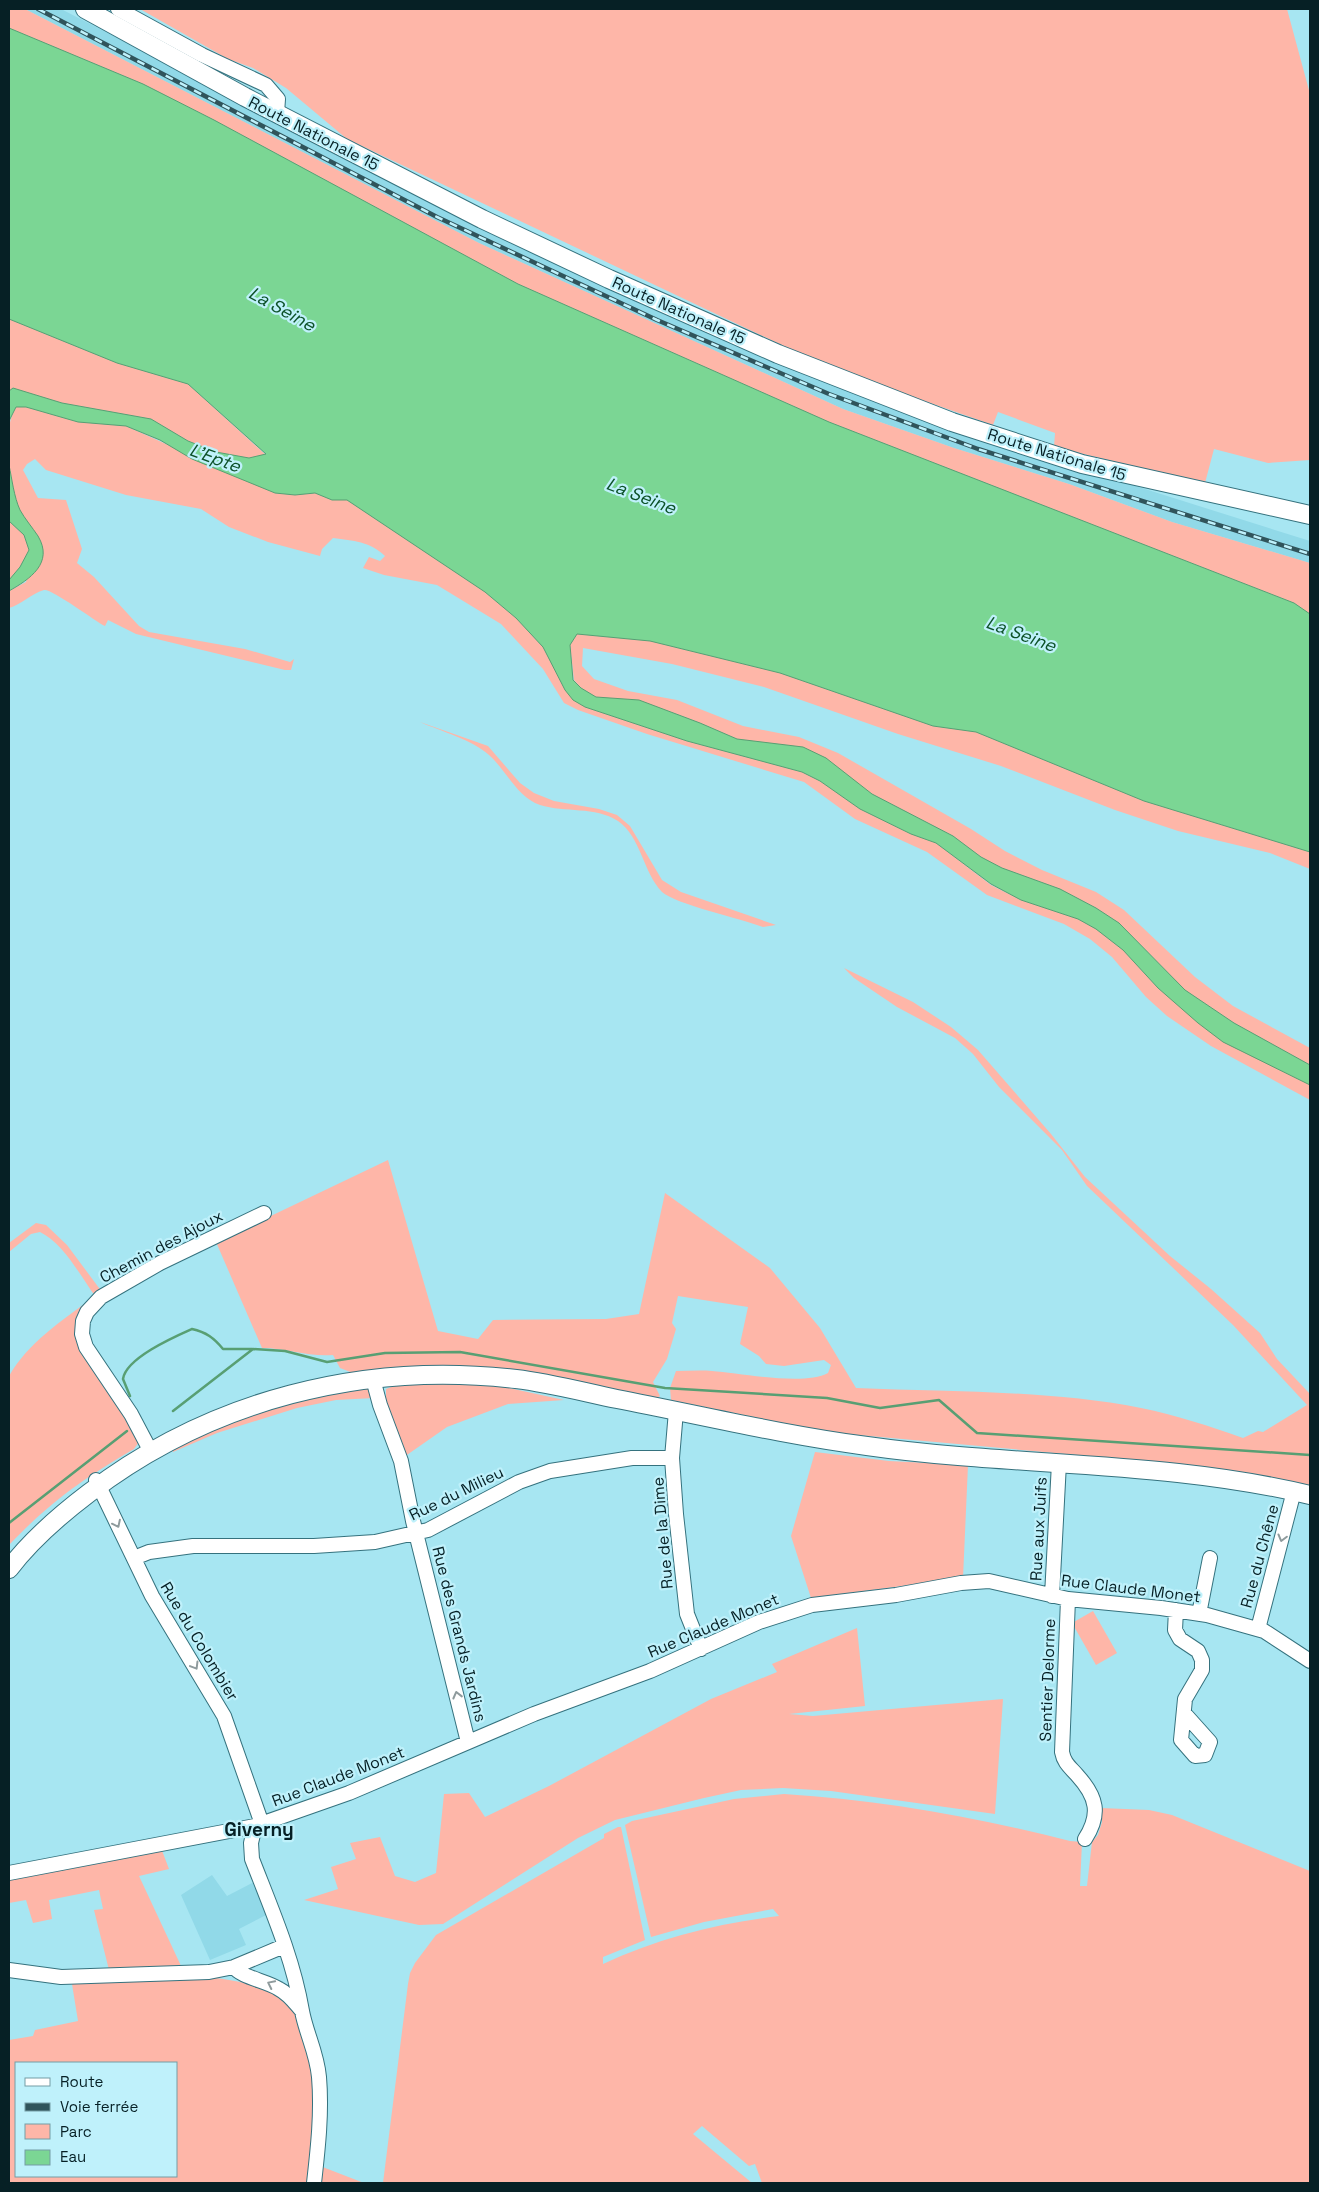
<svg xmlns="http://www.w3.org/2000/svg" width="1319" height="2192" font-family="'Space Grotesk',sans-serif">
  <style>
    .built { fill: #91d9e8 }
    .green { fill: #feb6a8; fill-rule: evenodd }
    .water { fill: #7bd694; stroke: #589f73 }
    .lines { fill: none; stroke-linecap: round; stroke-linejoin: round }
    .stream { stroke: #589f73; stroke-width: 2.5 }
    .minor-casing { stroke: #35727e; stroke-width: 16 }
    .major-casing { stroke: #35727e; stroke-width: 20 }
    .minor { stroke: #fff; stroke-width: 14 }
    .major { stroke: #fff; stroke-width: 18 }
    .rail-casing { stroke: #30545b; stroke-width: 4.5 }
    .rail { stroke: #bff1fb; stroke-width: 2.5; stroke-dasharray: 8; stroke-linecap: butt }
    .oneway { stroke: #8f9b9d }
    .labels { text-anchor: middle; stroke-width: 4.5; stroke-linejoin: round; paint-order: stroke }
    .street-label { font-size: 16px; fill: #062025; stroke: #bff1fb }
    .water-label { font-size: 18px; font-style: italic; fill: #0d5229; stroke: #bff1fb }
    .quarter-label { font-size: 19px; font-weight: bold; fill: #062025; stroke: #bff1fb }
  </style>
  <rect width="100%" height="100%" fill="#a7e6f2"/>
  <!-- built -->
  <path class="built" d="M25,9H61L227,94L926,420L1310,541V563L1172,522L1069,484L954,448L843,409L479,243Z
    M212,1875L227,1896L254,1882L268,1914L239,1929L246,1945L210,1960L181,1895Z"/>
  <!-- green -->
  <path class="green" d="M9,9H25L479,243L843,409L954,448L1069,484L1172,522L1310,563V614L1294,603L829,422L518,284L214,120L143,84L9,28Z
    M140,9H1287L1310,94V460L1268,463L1214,449L1205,483L1054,447L1055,433L998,412L993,425L830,368L347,139L286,88L253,68L228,59Z
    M9,319L117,363L188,384L266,455L249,458L216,452L188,441L151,419L62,403L13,389L9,391Z
    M16,407H26L78,422L126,426L275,493L295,495L315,493L332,500H347L485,592L516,618L543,647L565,690L585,707L687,741L802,772L820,781L860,809L911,834L936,843L991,885L1021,900L1078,919L1096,929L1123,950L1158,988L1310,1085V1100L1211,1046L1167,1016L1146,997L1112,957L1090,939L1064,924L987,895L927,852L855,819L804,782L647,734L578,710L564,703L543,669L501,624L437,585L384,575L363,568L369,557L380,561L385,556C369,541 354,541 333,538L322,549L320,556L268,542L229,527L201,509L126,495L46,470L35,459L27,464L23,470L38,498L66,500L82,549L77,563L94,577L139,626L149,632L245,649L290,662L294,659L291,670H285L136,634L108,620L105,626C95,621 51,588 44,590C32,593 21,605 9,608V591L26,582L39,538C33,529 23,519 19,509C9,483 1,431 16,407Z
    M9,521L24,535L29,550L20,567L9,580Z
    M577,634L650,641L780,673L933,726L976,732L1144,801L1310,852V869L1270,853L1178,831L1115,810L1001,766L898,734L764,687L672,664L583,648L582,666L594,679L628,691L677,700L743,726L799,737L838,753L971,829L1005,851L1042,870L1096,892L1124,910L1195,977L1233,1006L1310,1048V1065L1234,1023L1185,990L1119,923L1096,908L1060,889L1002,868L981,857L953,836L872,794L849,778L765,743L737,739L700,723L671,712L616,700L596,697L581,688L574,680L570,645Z
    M420,722L488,746L520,783L534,793L554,801L599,809L617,815L630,826L662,880L681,892L776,925L763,927C742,919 675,904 662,892C643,872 641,837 618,821C595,806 565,813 540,805C517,797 506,770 489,755C473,740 440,731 420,722Z
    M844,968L913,1002L951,1027L978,1050L1051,1134L1085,1177L1170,1256L1211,1289L1260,1333L1277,1359L1310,1394V1489L1198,1466L825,1432L671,1400L670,1388L676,1371C688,1371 700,1370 712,1371C740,1373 804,1386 828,1373L831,1365L824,1360L784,1366L766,1364L759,1356L740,1344L748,1307L678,1296L672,1323L676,1329L667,1359L653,1382L660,1396L654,1400L488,1369L429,1367L353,1373L340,1368L333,1355C308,1357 287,1348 262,1348L216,1242L388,1160L438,1331L478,1339L493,1320L606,1319L639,1314L665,1193L770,1268L820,1328L856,1388C951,1392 1048,1390 1141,1408C1176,1415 1209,1426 1243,1438L1258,1431L1263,1432L1307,1405L1233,1325L1087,1186L1062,1150L999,1087L973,1054L955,1038L897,1007L854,978Z
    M36,1223L46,1225L67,1245L102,1292L95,1296C80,1275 63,1243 40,1232L31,1234L9,1252V1243Z
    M91,1299L79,1331L139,1442L134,1449C84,1478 49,1503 9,1545V1376C29,1342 60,1322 91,1299Z
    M459,1383L505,1387L564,1400L508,1404L447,1427L404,1457L386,1402V1389L396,1385Z
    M363,1388L371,1390L374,1398L336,1400L297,1408L217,1433L173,1452L171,1444L254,1411Z
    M815,1452L889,1461L968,1465L963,1578L811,1598L791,1536Z
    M1093,1611L1117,1653L1096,1665L1072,1623Z
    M857,1628L865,1706L789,1714L813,1716L1003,1699L995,1814L831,1791L783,1788L741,1790L704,1798L615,1820L578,1838L443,1924L419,1925L304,1900L338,1889L331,1867L356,1859L350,1843L380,1837L395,1876L415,1882L436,1873L444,1794L469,1793L485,1817L549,1786L711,1699L777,1672L772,1664Z
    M784,1794C881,1800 976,1817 1070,1841L1082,1842L1080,1886H1087L1092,1842L1098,1835L1102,1822L1101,1808L1149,1810L1172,1815L1310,1871V2183H762L755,2164L749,2166L702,2126L693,2134L752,2183H383L408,1984L410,1973L415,1963L436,1935L604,1838V1834L618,1827H621L645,1940L603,1957V1964C658,1938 718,1923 779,1916L773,1909L704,1922L651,1937L625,1825L632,1821L734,1799Z
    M161,1848L169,1869L139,1876L182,1968L109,1970L94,1910L103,1909L99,1890L49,1900L52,1919L33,1923L26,1900L9,1903V1878Z
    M216,1978C237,1981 258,1984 277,1996C296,2009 311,2035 313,2057C317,2093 312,2147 307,2183H9V2040L33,2036L35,2030L78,2021L72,1984ZM16,2063H176V2176H16Z
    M320,2166L364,2183H317Z"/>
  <!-- water -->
  <path class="water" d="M9,28L143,84L214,120L518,284L829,422L1294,603L1310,614V852L1144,801L976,732L933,726L780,673L650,641L577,634L570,645L573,680L581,688L596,697L639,700L700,723L737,739L803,747L826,758L872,794L953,836L981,857L1002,868L1060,889L1096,908L1119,923L1185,990L1234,1023L1310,1065V1085L1223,1042L1198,1023L1158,988L1123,950L1096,929L1078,919L1021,900L991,884L936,843L911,834L860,809L820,781L802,772L687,741L585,707L573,700L565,690L543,647L516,618L485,592L347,500H332L315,493L295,495L275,493L192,459L160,440L126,426L78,422L26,407H16L9,421V391L13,388L62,403L151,419L188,441L216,452L249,458L266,454L188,384L117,363L9,319Z
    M9,465C12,479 14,497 20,510C25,519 32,527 38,536C54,563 30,579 9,591V580L20,567L29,550L24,535L9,521Z"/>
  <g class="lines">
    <!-- stream -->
    <path class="stream" d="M130,1396L123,1379C126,1358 174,1337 192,1329C206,1332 214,1338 223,1349H252
      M173,1411L253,1349L285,1351L327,1362L385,1353L460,1352L665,1388L827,1398L880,1408L939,1400L977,1433L1310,1455
      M9,1523L127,1431"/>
    <!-- minor casing -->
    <g class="minor-casing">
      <path id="minor" d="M118,9L202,55L266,85L278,99L277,113
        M373,1379L380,1405L401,1461L413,1521L468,1742
        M676,1411L672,1458L676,1514L687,1614L701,1649
        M150,1450L131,1414L86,1347L82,1334L83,1321L87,1312L101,1297L160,1263L264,1213
        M96,1480L152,1596L224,1716L262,1824
        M134,1558L149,1552L193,1546H314L375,1542L428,1530L519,1482L550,1471L632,1458H672
        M1052,1596L1059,1463
        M1068,1599L1062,1752C1064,1763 1070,1767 1077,1775C1097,1797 1101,1814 1085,1839
        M1176,1610L1175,1630L1180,1639L1198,1651L1202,1660V1670L1185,1699L1181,1740L1195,1756L1205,1755L1210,1742L1184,1713
        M1199,1614L1210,1558
        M1258,1629L1294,1491
        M9,1873L255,1826
        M234,1967C240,1977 267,1981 279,1989C289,1994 295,2003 302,2011
        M9,1970L61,1977L209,1972L234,1967L284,1946
        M314,2183C318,2148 322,2112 319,2077C317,2053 306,2033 302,2011C293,1958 271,1908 252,1859L251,1843L255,1826L349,1793L534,1714L650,1671L759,1622L812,1605L896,1595L961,1583L989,1581L1068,1599L1161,1608L1207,1615L1264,1631L1310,1661"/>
    </g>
    <!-- major casing -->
    <g class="major-casing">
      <path id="major" d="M85,9L245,97L482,219L609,279L778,354L952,422L1082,464L1310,515
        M9,1569C31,1540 60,1515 89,1493C211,1400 363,1361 516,1379C550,1383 583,1392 617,1399C700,1415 783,1435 867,1446C1014,1467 1165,1460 1310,1495"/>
    </g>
    <!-- minor -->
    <use href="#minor" class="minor"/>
    <!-- major -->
    <use href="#major" class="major"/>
    <!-- rail casing -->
    <g class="rail-casing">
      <path id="rail" d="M38,9L437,217L657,320L829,394L978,449L1310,554"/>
    </g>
    <!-- rail -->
    <use href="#rail" class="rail"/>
  </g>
  <!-- one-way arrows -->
  <defs><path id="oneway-chevron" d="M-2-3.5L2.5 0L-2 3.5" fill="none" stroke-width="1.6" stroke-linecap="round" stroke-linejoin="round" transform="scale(1.25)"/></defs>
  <g class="oneway">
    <use href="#oneway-chevron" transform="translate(117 1524) rotate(64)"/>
    <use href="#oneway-chevron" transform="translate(1282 1538) rotate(105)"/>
    <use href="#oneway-chevron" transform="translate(195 1666) rotate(59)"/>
    <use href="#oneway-chevron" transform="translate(457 1695) rotate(-104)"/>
    <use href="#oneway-chevron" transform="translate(271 1984) rotate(-154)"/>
  </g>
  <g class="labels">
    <!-- street labels -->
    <g class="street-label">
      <text transform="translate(314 133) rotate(27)" y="6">Route Nationale 15</text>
      <text transform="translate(679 310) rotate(24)" y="6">Route Nationale 15</text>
      <text transform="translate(1057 454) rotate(17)" y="6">Route Nationale 15</text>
      <text transform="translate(161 1246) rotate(-28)" y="6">Chemin des Ajoux</text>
      <text transform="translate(456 1493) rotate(-26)" y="6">Rue du Milieu</text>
      <text transform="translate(1038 1529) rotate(-87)" y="6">Rue aux Juifs</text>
      <text transform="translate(662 1533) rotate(-95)" y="6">Rue de la Dime</text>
      <text transform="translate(1259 1556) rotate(-75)" y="6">Rue du Chêne</text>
      <text transform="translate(1131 1588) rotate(7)" y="6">Rue Claude Monet</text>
      <text transform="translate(713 1625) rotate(-23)" y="6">Rue Claude Monet</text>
      <text transform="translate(460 1634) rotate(76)" y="6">Rue des Grands Jardins</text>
      <text transform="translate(200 1641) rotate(59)" y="6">Rue du Colombier</text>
      <text transform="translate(1047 1680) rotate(-88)" y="6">Sentier Delorme</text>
      <text transform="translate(338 1776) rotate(-21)" y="6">Rue Claude Monet</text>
    </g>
    <!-- water labels -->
    <g class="water-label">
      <text transform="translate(282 309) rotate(29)" y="6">La Seine</text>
      <text transform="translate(215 458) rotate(20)" y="6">L'Epte</text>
      <text transform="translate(641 496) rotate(21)" y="6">La Seine</text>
      <text transform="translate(1021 634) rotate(20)" y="6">La Seine</text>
    </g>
    <!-- quarter labels -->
    <g class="quarter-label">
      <text x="259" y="1836">Giverny</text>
    </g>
  </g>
  <!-- border -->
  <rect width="1319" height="2192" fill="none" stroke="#062025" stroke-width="20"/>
  <!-- legend -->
  <rect x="15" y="2062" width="162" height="115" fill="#bff1fb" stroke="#759da5"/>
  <rect x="25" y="2078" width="25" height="8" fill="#ffffff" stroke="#759da5"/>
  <text x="60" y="2087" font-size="15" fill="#062025">Route</text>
  <rect x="25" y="2103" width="25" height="8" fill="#30545b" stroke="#759da5"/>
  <text x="60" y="2112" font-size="15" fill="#062025">Voie ferrée</text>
  <rect x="25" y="2124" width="25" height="15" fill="#feb6a8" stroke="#759da5"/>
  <text x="60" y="2137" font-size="15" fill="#062025">Parc</text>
  <rect x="25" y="2150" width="25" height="15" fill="#7bd694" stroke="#759da5"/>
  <text x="60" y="2162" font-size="15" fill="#062025">Eau</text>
</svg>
